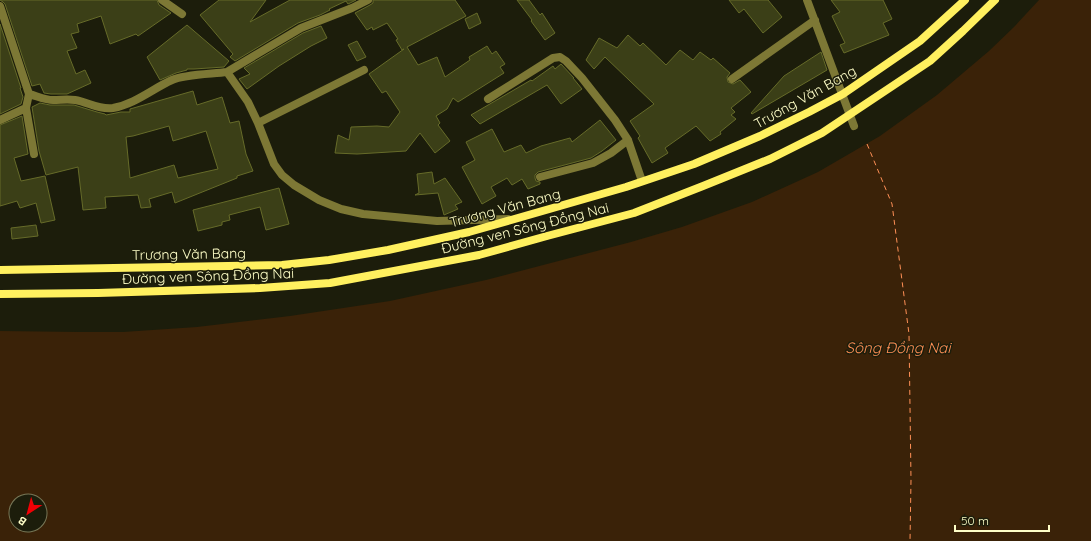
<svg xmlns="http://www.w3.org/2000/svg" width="1091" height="541" font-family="Quicksand,sans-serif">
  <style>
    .water { fill: #3a2208; fill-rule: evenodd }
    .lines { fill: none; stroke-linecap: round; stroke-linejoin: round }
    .ferry { stroke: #ff9056; stroke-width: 1; stroke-dasharray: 5 4; stroke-linecap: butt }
    .building { fill: #3b3f17; stroke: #666b29; fill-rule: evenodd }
    .minor { stroke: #7d7835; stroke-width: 8 }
    .secondary { stroke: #fff05f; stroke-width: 8 }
    .labels { text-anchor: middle; stroke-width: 3; stroke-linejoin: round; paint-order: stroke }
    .street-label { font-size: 14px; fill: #ffffc8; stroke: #1c1d0b }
    .water-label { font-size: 15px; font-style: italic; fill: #ff9056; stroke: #1c1d0b }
  </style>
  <rect width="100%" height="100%" fill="#1c1d0b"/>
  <!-- water -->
  <path class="water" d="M1039,0H1091V541H0V331L79,332H123L197,327L290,316L390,301L486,280L631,242L682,227L752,202L818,172L880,136L937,95L989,51L1014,27ZM16,501H40V525H16Z"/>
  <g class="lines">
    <!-- ferry -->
    <path class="ferry" d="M867,144L892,204L909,334L911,480L910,541"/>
  </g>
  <!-- building -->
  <path class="building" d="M0,0H157L159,5L171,13L138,36L136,34L110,44L101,16L77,24L79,32L71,34L77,48L67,51L76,74L85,70L91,83L67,94H51L44,93L40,84L32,86L5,4L3,2Z
    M219,0H266L250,22L290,0H356L348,4L346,1L329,9L330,10L320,15L298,23L235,61L230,57L233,54L200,15Z
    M373,0H455L466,16L407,47L418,65L437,57L445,77L470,60L469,57L487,46L492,54L496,51L505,64L500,67L504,73L458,102L453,98L447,109L436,116L440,123L438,125L450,141L435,153L420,133L406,151L357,154L335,153L338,135L349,140L351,127L377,126L389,127L400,112L386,91L382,93L369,74L404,49L402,50L396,40L398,39L387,23L373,30L372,27L367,30L355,13L370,5L373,3Z
    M517,0H529L540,15L542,13L555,33L545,40L531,21L532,20Z
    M729,0H768L782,17L763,33L744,9L739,13Z
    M831,0H883L892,19L883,23L889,35L844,53L840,45L845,43L832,16L840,12Z
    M477,13L481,23L469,29L465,19Z
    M0,24L21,88H20L23,97L21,104L0,114Z
    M187,25L229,61L224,67L194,69H187V70L176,73L160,80L147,57Z
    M321,26L327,38L311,46L279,66L247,89L239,79L250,74L244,68L303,33Z
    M628,35L640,46L643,43L666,65L680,50L693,60L700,52L711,60L713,58L730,73L727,77L728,82L733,84L740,80L751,92L731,108L735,112L731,115L736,119L720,132L721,134L710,141L696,126L665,148L668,153L652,163L638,138L640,136L630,121L654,104L605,57L594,69L586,60L599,38L617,48Z
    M357,41L366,57L357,61L348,45Z
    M821,52L827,70L752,114L751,113L784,76Z
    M561,64L574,78H573L582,89L561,104L547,85L480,124L471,115L531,80L532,81L553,66L555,69Z
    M193,91L197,105L222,97L230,123L239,121L246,154L253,171L237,176V178L175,203L172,192L149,199L151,207L141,208L138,195L105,197L106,208L83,210L78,167L46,175L39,151L32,107L40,103L50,105H74L97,112L105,114L106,115L121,112H130V109ZM169,126L173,141L206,131L218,169L178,178L174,165L130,178L126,137L133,136Z
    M22,116L28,154L14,158L21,181L45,176L55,220L41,223L36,203L20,208L17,201L0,206V125Z
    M600,120L616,140L602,151L591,158L538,172L535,175V178L536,181L540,182V184L528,189L522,179L512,185L507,178L491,187L496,196L482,204L462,167L475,160L466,142L492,129L504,152L521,145L526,153L541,146L570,138L572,142Z
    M432,172L434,184L445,178L462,202L455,205L458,209L444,215L438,193L415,195L419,193L417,174Z
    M279,188L289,224L266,230L260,207L229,215L230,220L222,222V225L198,231L193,210Z
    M36,225L38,236L12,239L11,228Z"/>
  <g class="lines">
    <!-- minor -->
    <path class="minor" d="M162,0L182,14
      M807,0L854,126
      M0,6L29,94C37,96 45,100 53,100C61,100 67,99 75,100C88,102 99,110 113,108C135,104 152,89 172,80C185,74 212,74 227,72L248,102L258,123L274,164L282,175L294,185L319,200L341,209L363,214L437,221L508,219
      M227,72L301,28L352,8L368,0
      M732,79L815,20
      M29,94L26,108L34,154
      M488,99L553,58L560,57L566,61L582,78L615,120L628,140L642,181
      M0,120L26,108
      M258,123L364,70
      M540,177L593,163L611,153L628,140"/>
    <!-- secondary -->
    <path class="secondary" d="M0,270L282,265L329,260L388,250L469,232L626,187L694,164L760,136L809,112L843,94L920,41L965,0
      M0,294L98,293L260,288L330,283L479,255L547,236L634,213L703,186L770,159L822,133L930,61L963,31L995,0"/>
  </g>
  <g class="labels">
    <!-- street labels -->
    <g class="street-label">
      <text transform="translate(805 97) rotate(-29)" y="5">Trương Văn Bang</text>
      <text transform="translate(505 208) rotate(-15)" y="5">Trương Văn Bang</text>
      <text transform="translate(525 228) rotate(-14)" y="5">Đường ven Sông Đồng Nai</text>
      <text transform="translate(189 254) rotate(-1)" y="5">Trương Văn Bang</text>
      <text transform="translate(208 276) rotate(-2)" y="5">Đường ven Sông Đồng Nai</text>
    </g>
    <!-- water labels -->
    <g class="water-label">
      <text x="898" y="353">Sông Đồng Nai</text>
    </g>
  </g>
  <!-- north arrow -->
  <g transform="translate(28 513) rotate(216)"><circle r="19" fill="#1c1d0b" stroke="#777757"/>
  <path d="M0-3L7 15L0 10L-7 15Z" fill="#f30005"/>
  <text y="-6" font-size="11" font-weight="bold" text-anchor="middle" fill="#ffffc8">B</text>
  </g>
  <!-- scale -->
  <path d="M955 525v6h94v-6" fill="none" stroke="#ffffc8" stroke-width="2"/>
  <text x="961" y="525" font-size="12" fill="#ffffc8" stroke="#1c1d0b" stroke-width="3" paint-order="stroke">50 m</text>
</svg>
